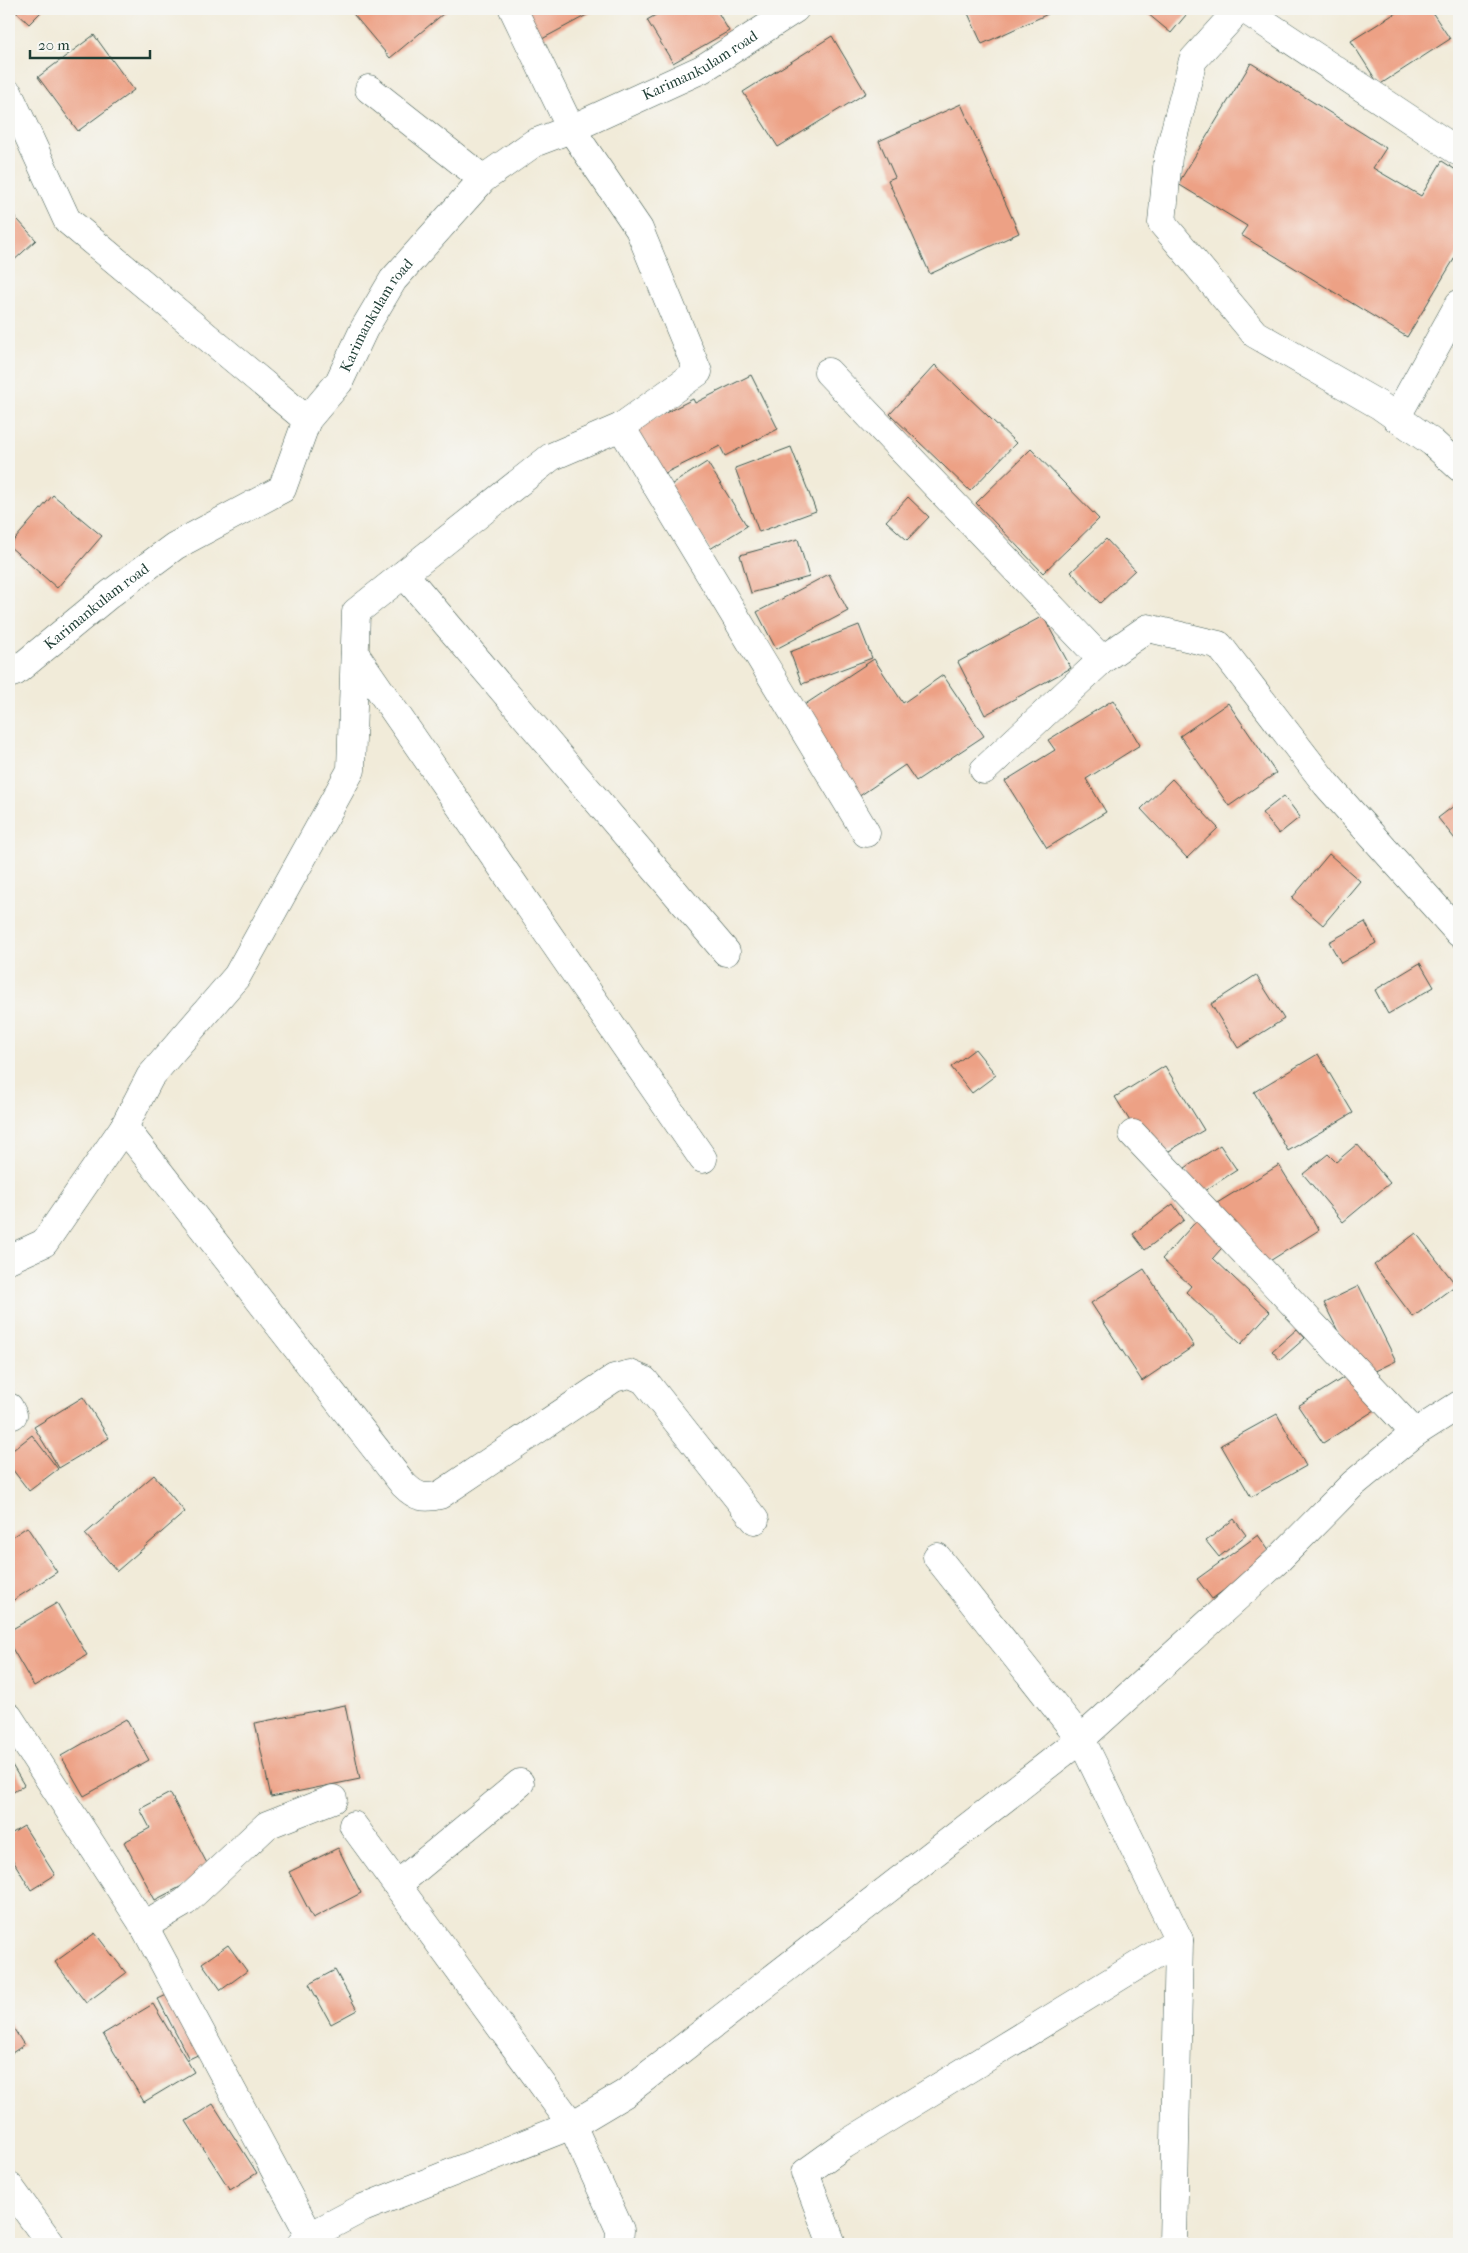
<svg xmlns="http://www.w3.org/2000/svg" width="1468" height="2253" font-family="'IM FELL French Canon',serif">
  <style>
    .building { fill: #eda185 }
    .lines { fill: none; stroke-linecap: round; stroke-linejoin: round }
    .minor-casing { stroke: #3e574d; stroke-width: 29 }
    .minor { stroke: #fff; stroke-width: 28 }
    .labels { text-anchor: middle; stroke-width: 5; stroke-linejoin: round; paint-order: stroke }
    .street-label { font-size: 15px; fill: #1f3d34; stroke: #f6f6f2 }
  </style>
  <rect width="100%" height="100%" fill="#f6f6f2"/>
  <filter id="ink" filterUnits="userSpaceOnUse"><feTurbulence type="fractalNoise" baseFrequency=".02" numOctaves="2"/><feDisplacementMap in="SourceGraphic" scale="10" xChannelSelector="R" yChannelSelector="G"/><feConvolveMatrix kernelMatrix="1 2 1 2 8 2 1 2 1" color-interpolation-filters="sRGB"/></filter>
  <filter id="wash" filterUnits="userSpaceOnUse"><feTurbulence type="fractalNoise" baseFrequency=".0096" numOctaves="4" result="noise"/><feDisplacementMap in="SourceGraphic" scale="20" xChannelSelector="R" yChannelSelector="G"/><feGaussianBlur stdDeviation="1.12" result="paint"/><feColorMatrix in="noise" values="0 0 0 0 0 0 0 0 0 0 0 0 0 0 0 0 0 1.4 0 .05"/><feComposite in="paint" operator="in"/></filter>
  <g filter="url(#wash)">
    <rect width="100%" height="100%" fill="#f1ebd9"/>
    <g id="blocks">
      <!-- building -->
      <path class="building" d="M13,9H44L29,24Z
        M349,9H449L390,58Z
        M526,9H598L542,39Z
        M666,9H716L729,31L673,63L647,20Z
        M966,9H1048L1050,13L982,44Z
        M1142,9H1191L1171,33Z
        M1402,9H1430L1450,39L1379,85L1351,41Z
        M94,35L134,90L78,131L38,77Z
        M832,36L866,93L778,147L743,92Z
        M1251,63L1386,148L1373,168L1421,196L1442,161L1459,172V251L1407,337L1241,235L1247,226L1178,184Z
        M961,104L1019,233L930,274L888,180L895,177L879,141Z
        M9,210L36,240L9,265Z
        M935,365L1016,443L970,491L890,414Z
        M751,375L778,429L725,456L720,446L655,478L632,430L693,399L695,403Z
        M791,447L816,511L759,532L735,468Z
        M1031,449L1099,519L1043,573L976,503Z
        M707,462L747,526L710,549L669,486Z
        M53,495L102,536L57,588L9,546Z
        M908,497L929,517L907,540L886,521Z
        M798,539L809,577L751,593L740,555Z
        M1106,539L1135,570L1100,603L1071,572Z
        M829,574L848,611L776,649L757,612Z
        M1043,616L1071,668L985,715L958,662Z
        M859,625L872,658L802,684L790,652Z
        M874,659L903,703L943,675L984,736L916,781L905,765L858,797L798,709Z
        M1113,700L1140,745L1086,779L1106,812L1047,848L1005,781L1055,750L1048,740Z
        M1228,703L1276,773L1229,806L1180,736Z
        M1172,779L1218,828L1187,858L1141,809Z
        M1284,796L1300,817L1279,834L1262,813Z
        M1459,802V844L1438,818Z
        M1329,854L1360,881L1323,925L1292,898Z
        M1365,922L1376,943L1341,963L1329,942Z
        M1420,963L1434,987L1388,1014L1375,990Z
        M1256,975L1284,1019L1238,1048L1211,1004Z
        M975,1049L996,1075L972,1093L951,1067Z
        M1318,1054L1353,1113L1288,1151L1254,1092Z
        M1165,1066L1204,1130L1154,1160L1115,1097Z
        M1357,1144L1390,1183L1343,1222L1303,1174L1328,1154L1336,1162Z
        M1220,1145L1237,1170L1201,1193L1185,1168Z
        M1279,1165L1319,1230L1257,1269L1217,1203Z
        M1173,1204L1184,1220L1145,1250L1133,1234Z
        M1201,1216L1228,1241L1213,1258L1270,1312L1241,1344L1186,1292L1191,1286L1162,1259Z
        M1416,1233L1456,1285L1413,1317L1374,1265Z
        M1144,1269L1194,1346L1142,1381L1091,1303Z
        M1359,1286L1396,1361L1361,1378L1324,1303Z
        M1297,1329L1305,1338L1280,1360L1272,1351Z
        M1351,1373L1375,1410L1323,1443L1298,1406Z
        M83,1397L109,1438L59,1468L34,1427Z
        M1277,1414L1306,1466L1251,1497L1221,1445Z
        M32,1435L58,1469L29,1491L9,1465V1453Z
        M154,1475L185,1512L117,1571L85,1534Z
        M1234,1519L1246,1535L1219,1557L1206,1541Z
        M27,1527L57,1572L9,1603V1539Z
        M1258,1535L1272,1555L1212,1599L1197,1579Z
        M57,1603L87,1655L34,1686L9,1643V1631Z
        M345,1705L360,1779L271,1797L255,1723Z
        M126,1719L149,1760L84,1796L61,1756Z
        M9,1760L24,1785L9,1795Z
        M170,1793L211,1871L155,1900L124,1842L150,1828L140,1809Z
        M24,1826L55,1875L31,1890L9,1854V1835Z
        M338,1848L361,1893L313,1918L289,1872Z
        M95,1933L126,1973L86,2003L55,1962Z
        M228,1945L247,1971L221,1990L202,1963Z
        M335,1970L357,2010L331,2024L309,1984Z
        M171,1993L202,2053L189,2059L158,1999Z
        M153,2004L194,2072L144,2102L103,2034Z
        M9,2021L24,2045L9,2055Z
        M213,2104L257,2173L230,2190L186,2121Z"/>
    </g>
  </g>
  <g filter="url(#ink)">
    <use href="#blocks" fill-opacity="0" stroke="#3e574d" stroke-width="1"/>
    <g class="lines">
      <!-- minor casing -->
      <g class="minor-casing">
        <g id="minor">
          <path d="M1239,9L1193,60L1168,157L1162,223L1255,334L1379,405L1433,443L1459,467"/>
          <path d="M1244,9L1459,152"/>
          <path d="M369,89L483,179"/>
          <path d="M9,94L67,220L307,420"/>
          <path d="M828,372L1102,660"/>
          <path d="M1396,418L1459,304"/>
          <path d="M621,427L866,833"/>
          <path d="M404,574L726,952"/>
          <path d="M355,654L703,1159"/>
          <path id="s1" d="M9,674L15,672L110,594L175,546L282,489L307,420L339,382L364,329L393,280L483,179L534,143L571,129L702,69L795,9"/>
          <path d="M984,770L1102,660L1148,628L1219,645L1326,784L1459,933"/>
          <path d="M124,1127L404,1485C416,1497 424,1499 440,1495L614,1378L630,1374L644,1380L755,1520"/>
          <path d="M1133,1134L1415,1433"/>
          <path d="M9,1259L44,1243L124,1127L150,1077L237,976L351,770L356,612L551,457L621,427L698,372L639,229L571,129L513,9"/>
          <path d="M9,1407L13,1415"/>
          <path d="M937,1557L1081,1739L1179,1940L1173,2244"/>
          <path d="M9,1717L144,1926L310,2236"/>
          <path d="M397,1885L520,1783"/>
          <path d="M144,1926L185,1902L267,1825L333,1799"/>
          <path d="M9,2186L51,2244"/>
          <path d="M301,2244L310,2236L363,2208L572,2125L353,1825"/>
          <path d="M619,2244L620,2230L572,2125L624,2094L1081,1739L1278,1560L1353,1484L1415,1433L1459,1405"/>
          <path d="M832,2244L805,2173L844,2145L1179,1940"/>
        </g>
      </g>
      <!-- minor -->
      <use href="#minor" class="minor"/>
    </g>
  </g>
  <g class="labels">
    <!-- street labels -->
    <g class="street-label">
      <text dy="5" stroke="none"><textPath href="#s1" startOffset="951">Karimankulam road</textPath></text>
      <text dy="5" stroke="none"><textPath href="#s1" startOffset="531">Karimankulam road</textPath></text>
      <text dy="5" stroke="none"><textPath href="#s1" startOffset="111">Karimankulam road</textPath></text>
    </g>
  </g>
  <!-- margin -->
  <rect width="1468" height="2253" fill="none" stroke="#f6f6f2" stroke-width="30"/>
  <!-- scale -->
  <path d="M30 50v8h120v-8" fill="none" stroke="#1f3d34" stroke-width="2.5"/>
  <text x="38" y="50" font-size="15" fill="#1f3d34" stroke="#f6f6f2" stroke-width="4" paint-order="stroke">20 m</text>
</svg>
